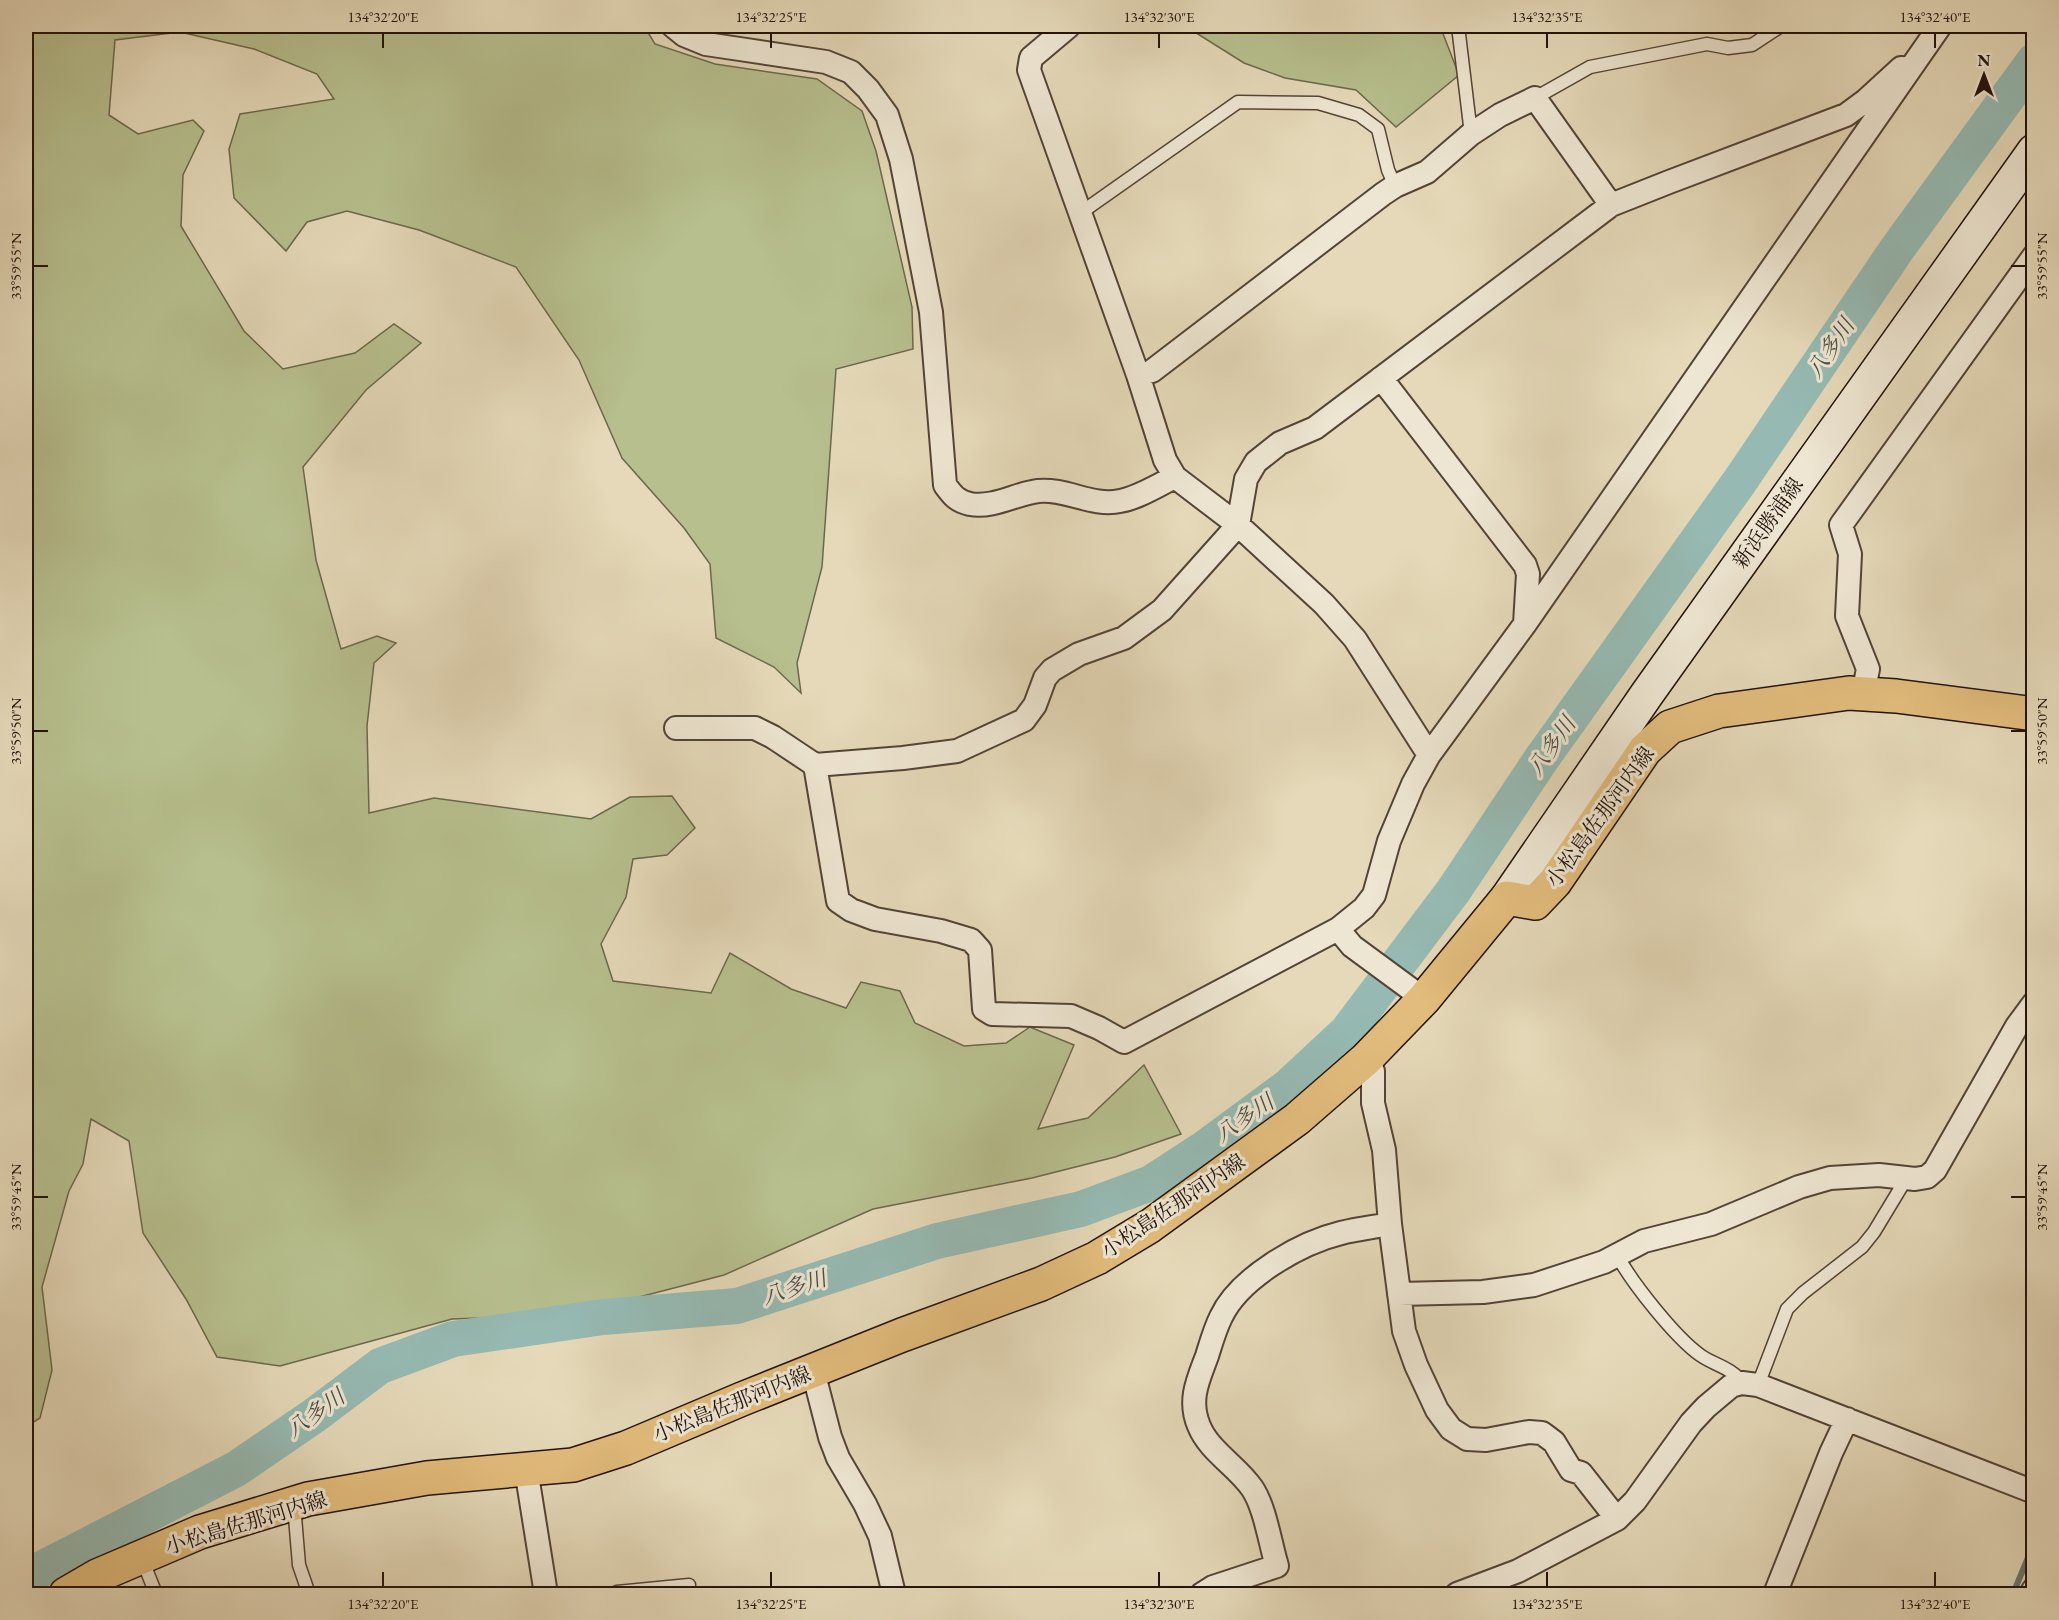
<svg xmlns="http://www.w3.org/2000/svg" width="2059" height="1620" font-family="'EB Garamond','Noto Serif JP',serif">
  <style>
    .green { fill: #b7bf8e; stroke: #6c684d; stroke-width: 1.5 }
    .lines { fill: none; stroke-linecap: round; stroke-linejoin: round }
    .stream { stroke: #687770; stroke-width: 6 }
    .river { stroke: #96bab3; stroke-width: 36 }
    .service-casing { stroke: #534437; stroke-width: 15 }
    .minor-casing { stroke: #534437; stroke-width: 26 }
    .secondary-casing { stroke: #22120c; stroke-width: 36 }
    .primary-casing { stroke: #22120c; stroke-width: 36 }
    .service { stroke: #eee6d2; stroke-width: 12 }
    .minor { stroke: #eee6d2; stroke-width: 22 }
    .secondary { stroke: #eee6d2; stroke-width: 33 }
    .primary { stroke: #e2bc7c; stroke-width: 33 }
    .ticks { fill: none; stroke: #22120c; stroke-width: 2 }
    .labels { text-anchor: middle; stroke-width: 6; stroke-linejoin: round; paint-order: stroke }
    .street-label { font-size: 21px; fill: #22120c; stroke: #eee6d2 }
    .water-label { font-size: 22px; font-style: italic; fill: #4b4d46; stroke: #eee6d2 }
    .neatline { fill: none; stroke: #22120c; stroke-width: 2 }
    .ticks-label { font-size: 15px; text-anchor: middle; fill: #22120c }
  </style>
  <rect width="100%" height="100%" fill="#e5d9b9"/>
  <filter id="stains"><feTurbulence type="fractalNoise" baseFrequency=".00333" numOctaves="4"/><feColorMatrix values="0 0 0 0 .2 0 0 0 0 .09 0 0 0 0 .02 0 0 0 .5 -.17"/></filter>
  <radialGradient id="worn" r=".72"><stop offset=".6" stop-color="#630" stop-opacity="0"/><stop offset="1" stop-color="#630" stop-opacity=".3"/></radialGradient>
  <!-- green -->
  <path class="green" d="M26,26H644L655,44L715,64L817,79L862,111L876,151L912,307L913,349L836,369L822,567L797,663L801,693L774,667L716,638L710,564L684,528L622,458L579,360L516,267L419,230L347,211L307,222L286,251L234,198L229,149L240,114L334,99L317,74L254,49L180,32L115,40L109,115L138,134L193,120L204,131L183,175L181,226L244,331L283,369L355,353L394,324L421,343L366,390L303,467L316,560L341,649L377,636L396,643L374,663L367,726L369,813L434,798L591,819L630,797L672,796L695,828L667,855L633,859L626,897L601,944L613,981L711,993L730,953L791,989L846,1008L861,982L900,991L915,1023L964,1046L1006,1043L1030,1027L1074,1045L1038,1129L1088,1118L1144,1065L1181,1134L1115,1157L1032,1178L873,1209L724,1275L570,1315L452,1319L280,1366L217,1357L186,1299L143,1233L129,1141L91,1119L83,1164L69,1191L42,1287L52,1370L40,1418L26,1427Z
    M1185,26H1440L1459,75L1396,127L1356,90L1285,78L1244,63Z"/>
  <g class="lines">
    <!-- stream -->
    <path class="stream" d="M2013,1594L2034,1543"/>
    <!-- river -->
    <path class="river" d="M26,1577L236,1469L315,1415L380,1366L453,1339L603,1317L737,1306L937,1241L1081,1209L1151,1183L1205,1148L1289,1086L1347,1032L1454,890L1540,761L1740,481L1897,249L2034,61"/>
    <!-- service casing -->
    <g class="service-casing">
      <path id="service" d="M1458,26L1471,134
        M1535,98L1590,67L1707,44L1728,48L1752,45L1781,26
        M1079,214L1238,102L1318,103L1359,115L1378,129L1388,170L1395,186
        M1617,1255C1632,1283 1675,1337 1700,1355C1714,1365 1733,1368 1742,1383
        M1758,1385L1787,1309L1803,1293L1862,1247L1874,1232L1903,1184L1904,1178
        M294,1505L299,1565L309,1594
        M142,1559L156,1594
        M613,1594L617,1592L689,1585"/>
    </g>
    <!-- minor casing -->
    <g class="minor-casing">
      <path id="minor" d="M673,26L684,35L706,44L826,62L851,72L868,89L887,115L901,159L931,312L945,485C953,496 957,501 970,504C994,508 1015,494 1038,491C1066,488 1092,507 1120,501C1138,498 1158,485 1175,477L1238,525L1324,604L1355,639L1429,755
        M1069,26L1031,58L1029,70L1138,375L1165,460L1175,477
        M1138,375L1152,371L1383,194L1395,186L1427,172L1471,134L1500,115L1535,98L1611,205
        M1381,378L1525,565L1528,574L1525,624
        M1863,694L1868,669L1847,616L1850,554L1841,525L2034,256
        M676,728H755L773,737L815,765L838,901L851,910L875,919L941,931L971,940L980,950L984,1009L992,1014L1071,1016L1099,1028L1124,1042L1338,929
        M815,765L903,758L957,751L1024,720L1035,705L1045,678L1052,670L1079,654L1124,638L1162,610L1238,525L1246,479L1256,462L1280,443L1315,428L1611,205L1669,182L1846,115L1865,101L1901,68L1910,69
        M1424,999L1352,946L1338,929L1364,908L1374,895L1389,841L1413,784L1429,755L1525,624L1940,26
        M1366,1059L1373,1071V1103L1384,1150L1390,1224L1404,1331L1416,1365L1437,1410L1451,1429L1467,1439L1486,1440L1529,1432L1542,1433L1554,1442L1571,1470L1581,1473L1617,1519
        M1399,1294L1483,1292L1534,1285L1604,1262L1644,1241L1711,1224L1799,1187L1830,1178L1879,1175L1915,1179L1927,1177L1935,1170L2017,1026L2034,1003
        M813,1371L830,1437L838,1458L865,1504L880,1536L894,1594
        M526,1469L546,1594
        M1202,1594L1213,1587L1277,1566C1270,1543 1265,1507 1252,1488C1237,1466 1209,1451 1199,1426C1188,1400 1198,1380 1207,1356C1211,1343 1215,1329 1221,1317C1239,1278 1300,1243 1341,1233C1357,1229 1374,1227 1390,1224
        M1457,1594L1518,1571L1617,1519L1635,1501L1691,1423L1706,1407L1731,1386L1742,1383L1758,1385L2034,1492
        M1775,1594L1831,1453L1847,1419
        M2031,1594L2034,1589"/>
    </g>
    <!-- secondary casing -->
    <g class="secondary-casing">
      <path id="secondary" d="M1507,898L1647,694L2034,151"/>
    </g>
    <!-- primary casing -->
    <g class="primary-casing">
      <path id="primary" d="M66,1594L97,1576L200,1532L308,1499L427,1478L573,1465L626,1448L742,1399L902,1335L1041,1284L1097,1258L1150,1226L1297,1119L1366,1059L1424,999L1507,898L1535,903L1555,882L1645,750L1670,727L1719,711L1849,693L1896,696L2034,714"/>
    </g>
    <!-- service -->
    <use href="#service" class="service"/>
    <!-- minor -->
    <use href="#minor" class="minor"/>
    <!-- secondary -->
    <use href="#secondary" class="secondary"/>
    <!-- primary -->
    <use href="#primary" class="primary"/>
  </g>
  <!-- ticks -->
  <path class="ticks" d="M383,33V48M771,33V48M1159,33V48M1547,33V48M1935,33V48M33,266H48M2011,266H2026M33,731H48M2011,731H2026M33,1197H48M2011,1197H2026M383,1572V1587M771,1572V1587M1159,1572V1587M1547,1572V1587M1935,1572V1587"/>
  <g class="labels">
    <!-- street labels -->
    <g class="street-label">
      <text transform="translate(1768 523) rotate(-55)" y="7">新浜勝浦線</text>
      <text transform="translate(1600 817) rotate(-54)" y="7">小松島佐那河内線</text>
      <text transform="translate(1173 1206) rotate(-34)" y="7">小松島佐那河内線</text>
      <text transform="translate(732 1404) rotate(-22)" y="7">小松島佐那河内線</text>
      <text transform="translate(246 1523) rotate(-17)" y="7">小松島佐那河内線</text>
    </g>
    <!-- water labels -->
    <g class="water-label">
      <text transform="translate(1830 348) rotate(-56)" y="8">八多川</text>
      <text transform="translate(1551 746) rotate(-55)" y="8">八多川</text>
      <text transform="translate(1244 1118) rotate(-35)" y="8">八多川</text>
      <text transform="translate(794 1287) rotate(-18)" y="8">八多川</text>
      <text transform="translate(315 1413) rotate(-36)" y="8">八多川</text>
    </g>
  </g>
  <!-- margin -->
  <rect width="2059" height="1620" fill="none" stroke="#e5d9b9" stroke-width="66"/>
  <!-- north arrow -->
  <g transform="translate(1984 75)" stroke="#eee6d2" stroke-width="4.5" paint-order="stroke">
  <path d="M0-4.5L10 22L0 15L-10 22Z" fill="#22120c"/>
  <text y="-9" font-size="16" font-weight="bold" text-anchor="middle" fill="#22120c">N</text>
  </g>
  <rect x="33" y="33" width="1993" height="1554" class="neatline"/>
  <g class="ticks-label">
    <text x="383" y="22">134°32'20"E</text>
    <text x="771" y="22">134°32'25"E</text>
    <text x="1159" y="22">134°32'30"E</text>
    <text x="1547" y="22">134°32'35"E</text>
    <text x="1935" y="22">134°32'40"E</text>
    <text transform="translate(16 266) rotate(-90)" y="5">33°59'55"N</text>
    <text transform="translate(2042 266) rotate(-90)" y="5">33°59'55"N</text>
    <text transform="translate(16 731) rotate(-90)" y="5">33°59'50"N</text>
    <text transform="translate(2042 731) rotate(-90)" y="5">33°59'50"N</text>
    <text transform="translate(16 1197) rotate(-90)" y="5">33°59'45"N</text>
    <text transform="translate(2042 1197) rotate(-90)" y="5">33°59'45"N</text>
    <text x="383" y="1609">134°32'20"E</text>
    <text x="771" y="1609">134°32'25"E</text>
    <text x="1159" y="1609">134°32'30"E</text>
    <text x="1547" y="1609">134°32'35"E</text>
    <text x="1935" y="1609">134°32'40"E</text>
  </g>
  <rect width="100%" height="100%" filter="url(#stains)"/>
  <rect width="100%" height="100%" fill="url(#worn)"/>
</svg>
